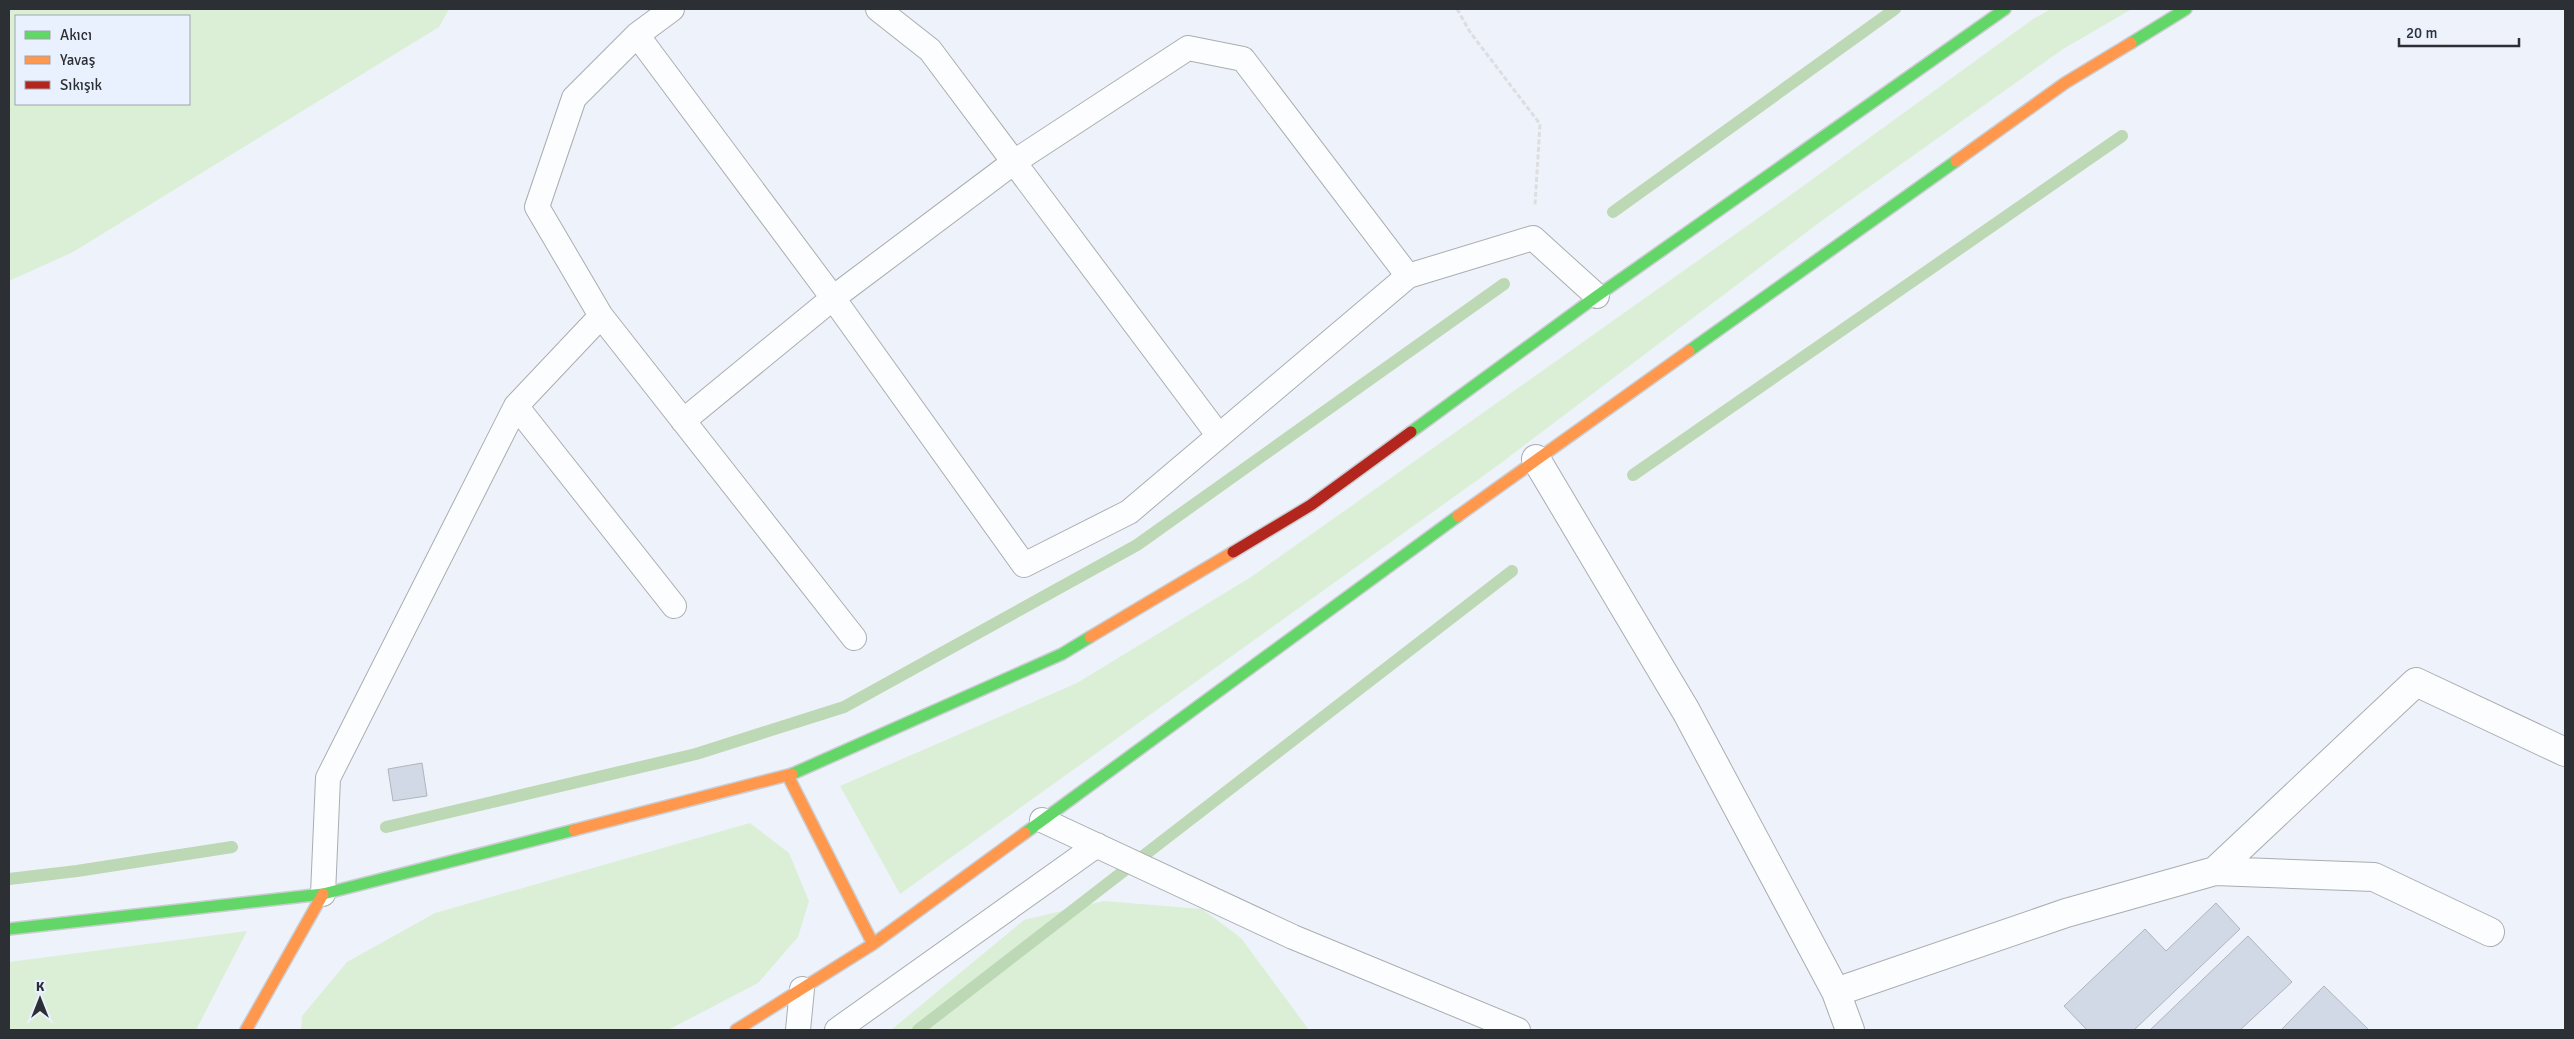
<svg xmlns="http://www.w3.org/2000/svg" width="2574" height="1039" font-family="Signika,sans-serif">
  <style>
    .green { fill: #dbefd7; fill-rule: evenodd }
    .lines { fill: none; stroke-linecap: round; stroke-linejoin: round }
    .stream { stroke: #bdd8b4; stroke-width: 12 }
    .building { fill: #d1d9e7; stroke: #b1b4ba }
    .lane-casing { stroke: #aaadb2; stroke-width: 26 }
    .street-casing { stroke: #aaadb2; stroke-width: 30 }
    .fast-casing { stroke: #cacdd1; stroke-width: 14 }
    .slow-casing { stroke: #cacdd1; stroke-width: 14 }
    .jam-casing { stroke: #cacdd1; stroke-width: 14 }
    .path { stroke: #dcdee0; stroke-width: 3; stroke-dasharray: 5 2.5; stroke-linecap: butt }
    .lane { stroke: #fcfdfe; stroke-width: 24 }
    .street { stroke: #fcfdfe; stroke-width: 28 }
    .fast { stroke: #63d668; stroke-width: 11 }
    .slow { stroke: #ff974d; stroke-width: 11 }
    .jam { stroke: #b3261e; stroke-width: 11 }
  </style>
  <rect width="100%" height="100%" fill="#eef2fa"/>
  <!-- green -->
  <path class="green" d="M9,9H449L439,27L73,252L9,281ZM16,16H189V104H16Z
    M2051,9H2132L2063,49L1824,219L1497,466L900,894L840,786L1077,683L1251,577L1792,194L2033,19Z
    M750,823L789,853L809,901L798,937L758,983L668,1030H301L302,1016L347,962L435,913Z
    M1104,901L1202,909L1241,938L1309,1030H891L1024,920Z
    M247,931L196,1030H9V962Z"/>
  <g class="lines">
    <!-- stream -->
    <path class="stream" d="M1613,212L1895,9
      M1633,475L2122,136
      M386,827L696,754L844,707L1137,545L1504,284
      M9,879L77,871L232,847
      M918,1030L1512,571"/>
  </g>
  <!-- building -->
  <path class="building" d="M422,763L427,796L393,801L388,769Z
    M2216,903L2240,929L2134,1030H2087L2064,1006L2145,929L2166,951Z
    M2248,936L2292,982L2240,1030H2150Z
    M2324,986L2369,1030H2281Z"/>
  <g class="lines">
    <!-- lane casing -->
    <g class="lane-casing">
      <path id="lane" d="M878,9L930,50L1219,436
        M637,35L833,298L1024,565L1129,512L1408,276
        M601,316L854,638
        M516,406L674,606
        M683,421L833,298L1014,162L1188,48L1243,59L1408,276L1533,238L1597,296
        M1042,820L1293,937L1518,1030
        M323,894L328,778L516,406L601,316L537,207L574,98L637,35L672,9
        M798,1030L802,989
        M837,1030L1097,845"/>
    </g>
    <!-- street casing -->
    <g class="street-casing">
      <path id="street" d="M1536,459L1686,711L1836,992L1850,1030
        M2215,871L2374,877L2490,932
        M1836,992L2066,913L2215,871L2416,682L2565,752"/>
    </g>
    <!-- fast casing -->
    <g class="fast-casing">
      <path id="fast" d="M2131,43L2186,9
        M1689,351L1956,161
        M1411,432L1597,296L2005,9
        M792,774L1062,654L1090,637
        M1025,833L1458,516
        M9,929L323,894L574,830"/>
    </g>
    <!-- slow casing -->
    <g class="slow-casing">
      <path id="slow" d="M1956,161L2065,83L2131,43
        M1458,516L1689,351
        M1090,637L1233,552
        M788,776L873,944
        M574,830L792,774
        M246,1030L323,894
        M736,1030L873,944L1025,833"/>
    </g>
    <!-- jam casing -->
    <g class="jam-casing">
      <path id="jam" d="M1233,552L1311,505L1411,432"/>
    </g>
    <!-- path -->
    <path class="path" d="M1457,9L1470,32L1540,124L1535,205"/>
    <!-- lane -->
    <use href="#lane" class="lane"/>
    <!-- street -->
    <use href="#street" class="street"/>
    <!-- fast -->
    <use href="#fast" class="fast"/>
    <!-- slow -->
    <use href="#slow" class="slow"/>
    <!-- jam -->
    <use href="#jam" class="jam"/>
  </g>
  <!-- border -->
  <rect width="2574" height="1039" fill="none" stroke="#2c2f34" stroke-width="20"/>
  <!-- legend -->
  <rect x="15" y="15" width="175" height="90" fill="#eaf1fe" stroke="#9ea3ad"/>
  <rect x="25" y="31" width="25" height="8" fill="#63d668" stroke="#9ea3ad"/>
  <text x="60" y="40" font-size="15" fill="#2c2f34">Akıcı</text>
  <rect x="25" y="56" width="25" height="8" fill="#ff974d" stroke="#9ea3ad"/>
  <text x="60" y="65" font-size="15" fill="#2c2f34">Yavaş</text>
  <rect x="25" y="81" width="25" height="8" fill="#b3261e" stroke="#9ea3ad"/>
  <text x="60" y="90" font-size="15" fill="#2c2f34">Sıkışık</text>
  <!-- north arrow -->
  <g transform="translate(40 999)" stroke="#eaf1fe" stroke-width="4" paint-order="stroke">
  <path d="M0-4L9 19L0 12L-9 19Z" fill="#2c2f34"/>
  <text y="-8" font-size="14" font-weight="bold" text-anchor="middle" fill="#2c2f34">K</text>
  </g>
  <!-- scale -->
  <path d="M2399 38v8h120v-8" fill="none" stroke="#2c2f34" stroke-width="2.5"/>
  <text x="2406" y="38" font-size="15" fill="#2c2f34" stroke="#eaf1fe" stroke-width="4" paint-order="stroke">20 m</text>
</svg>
